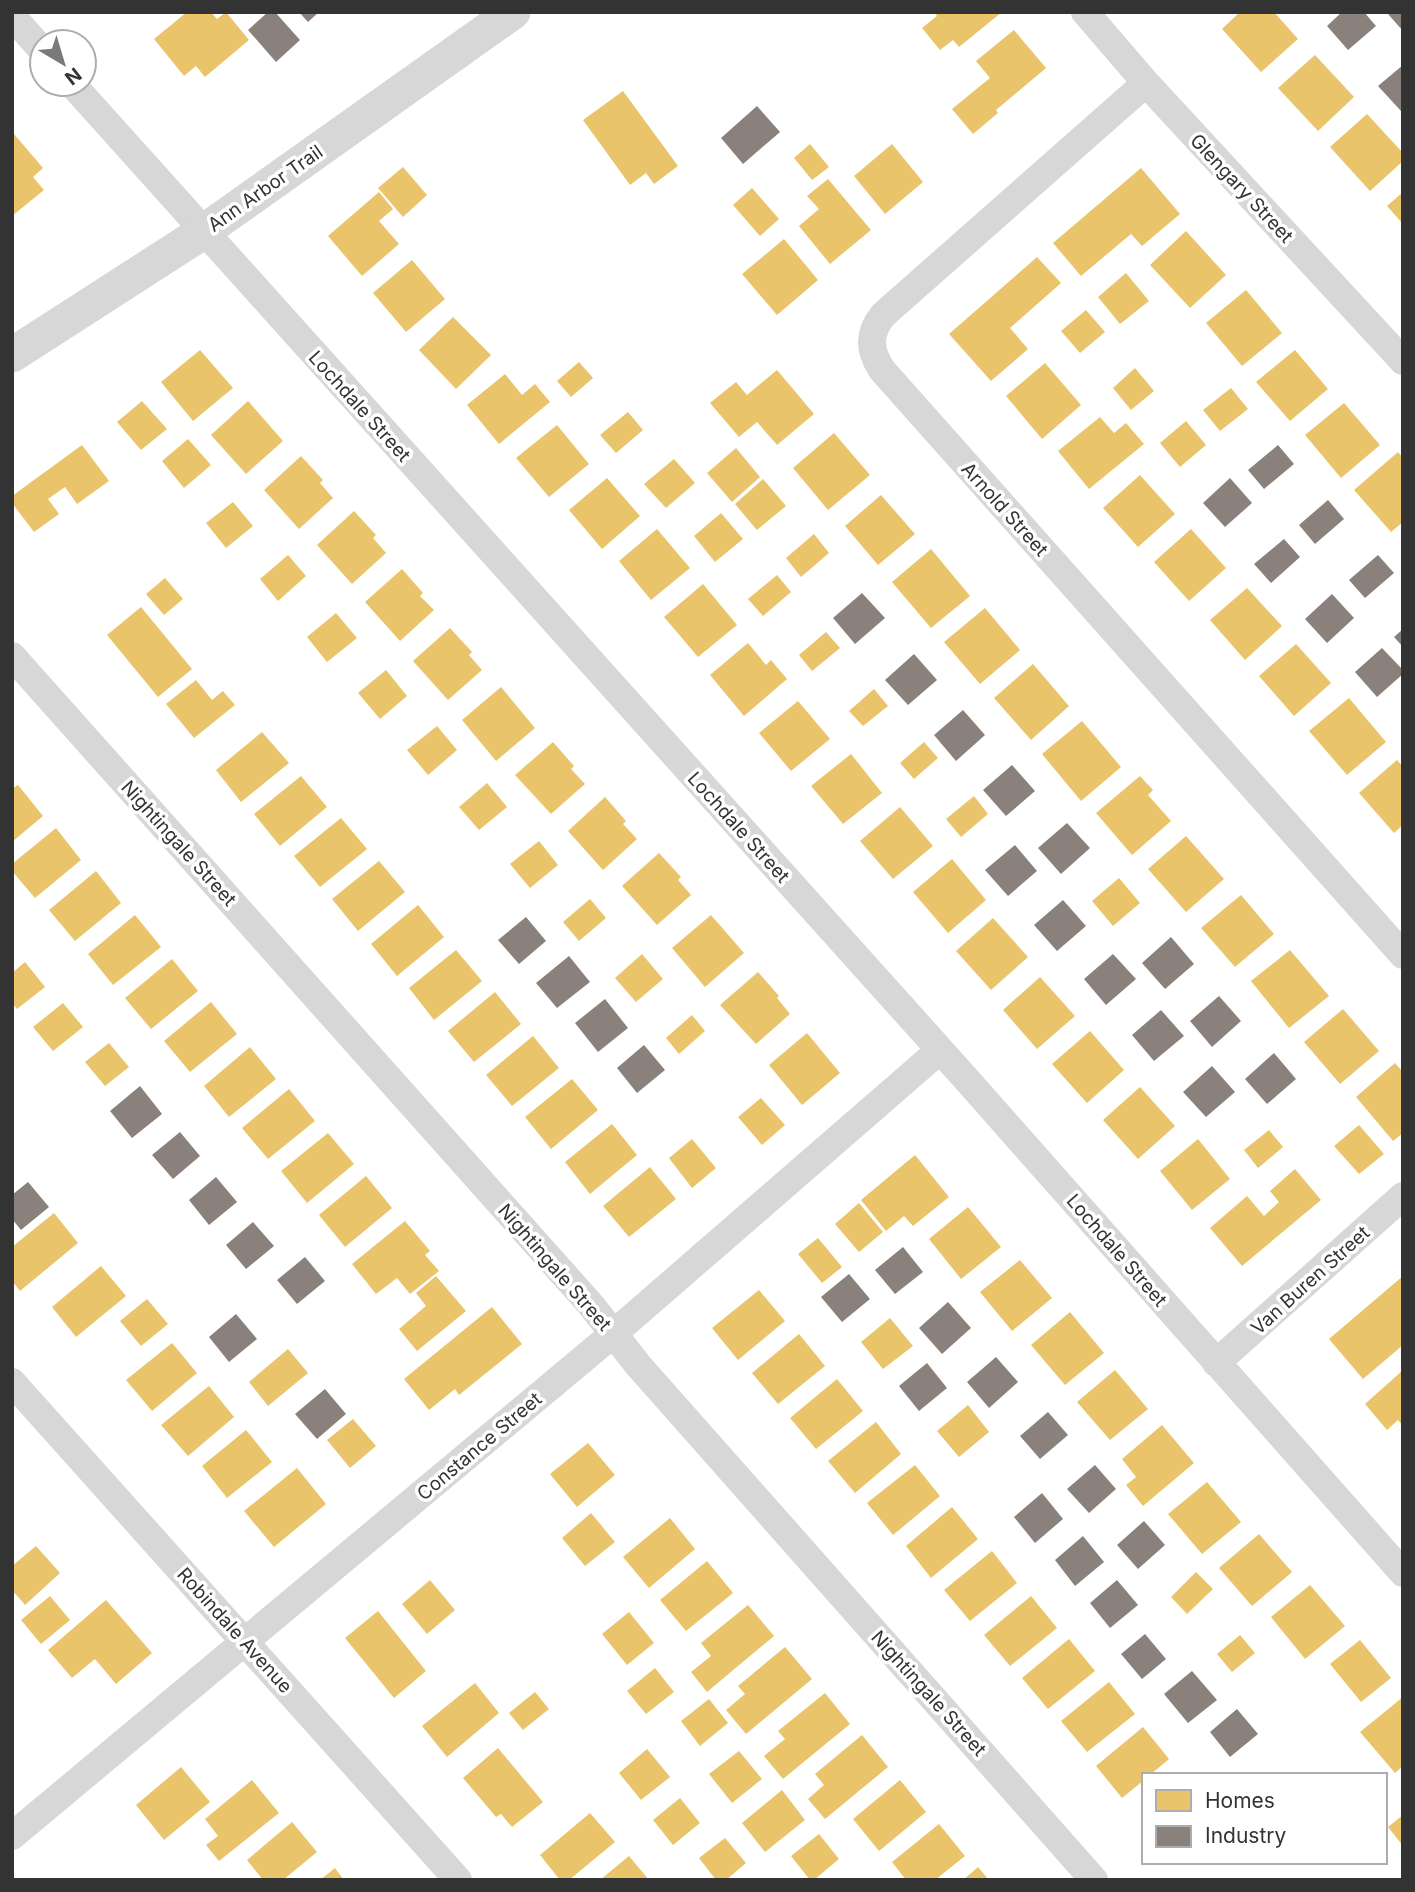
<svg xmlns="http://www.w3.org/2000/svg" width="1415" height="1892" font-family="Inter,sans-serif">
  <style>
    .homes { fill: #e9c46a }
    .industry { fill: #8a817c }
    .lines { fill: none; stroke-linecap: round; stroke-linejoin: round }
    .minor { stroke: #d7d7d7; stroke-width: 28 }
    .tertiary { stroke: #d7d7d7; stroke-width: 35 }
    .labels { text-anchor: middle; stroke-width: 7; stroke-linejoin: round; paint-order: stroke }
    .street-label { font-size: 19px; fill: #333; stroke: #fff }
  </style>
  <rect width="100%" height="100%" fill="#fff"/>
  <!-- homes -->
  <path class="homes" d="M187,12H211L217,19L226,12L249,40L205,77L196,66L184,76L154,39Z
    M934,12H1002L959,47L953,40L940,50L922,28L937,16Z
    M1240,12H1274L1298,39L1261,72L1222,29Z
    M1014,30L1046,68L996,110L998,113L973,134L952,109L990,78L976,61Z
    M1315,55L1354,97L1318,131L1278,88Z
    M623,91L678,166L654,184L646,173L630,185L583,120Z
    M1367,114L1403,153V161L1370,191L1330,147Z
    M14,134L43,168L33,177L44,190L12,216Z
    M810,144L829,167L812,180L794,158Z
    M892,144L923,182L885,214L854,176Z
    M403,167L427,195L403,217L378,188Z
    M1141,168L1180,214L1142,246L1131,234L1081,276L1053,243Z
    M828,179L871,230L830,264L799,226L819,209L807,196Z
    M752,188L779,219L760,236L733,205Z
    M379,192L393,209L379,221L399,244L362,276L328,236Z
    M1403,192V224L1387,206Z
    M1186,231L1226,275L1190,308L1150,265Z
    M784,239L818,280L777,315L742,274Z
    M1037,257L1061,283L1010,328L1028,349L991,381L949,334Z
    M412,260L445,299L406,332L373,293Z
    M1126,273L1149,301L1120,324L1098,297Z
    M1246,290L1282,333L1242,366L1206,323Z
    M1086,310L1105,332L1080,353L1061,331Z
    M453,317L491,355L456,389L419,350Z
    M200,350L233,388L193,421L161,382Z
    M1295,350L1328,389L1290,421L1256,382Z
    M579,362L593,378L571,397L557,381Z
    M1045,363L1081,405L1042,439L1006,396Z
    M1135,368L1154,391L1131,410L1113,388Z
    M777,370L814,414L777,445L757,422L739,437L710,403L736,382L747,395Z
    M505,374L522,395L535,384L550,402L499,444L467,405Z
    M1231,388L1248,409L1220,431L1203,410Z
    M142,401L167,429L141,450L117,422Z
    M248,401L283,441L246,474L211,435Z
    M1344,403L1380,445L1341,478L1305,435Z
    M628,412L643,430L616,453L600,435Z
    M1100,417L1114,433L1126,423L1144,444L1089,489L1058,451Z
    M1186,421L1206,445L1180,467L1160,443Z
    M557,425L589,464L549,497L516,458Z
    M834,433L870,475L828,510L793,468Z
    M188,439L211,465L184,488L162,461Z
    M82,445L109,481L77,504L65,487L48,499L59,514L34,532L12,503V496Z
    M736,448L760,477L732,502L707,473Z
    M1398,452L1403,458V522L1391,532L1354,490Z
    M301,456L323,480L320,483L333,498L299,529L264,490Z
    M674,459L695,483L666,508L644,484Z
    M1140,475L1175,514L1138,547L1103,508Z
    M607,478L640,516L602,549L569,510Z
    M763,479L786,506L757,530L735,504Z
    M881,495L915,534L878,565L845,526Z
    M233,502L253,526L226,548L206,523Z
    M354,511L376,535L373,538L386,553L352,584L317,545Z
    M721,513L743,539L715,562L694,536Z
    M657,529L690,568L651,600L619,561Z
    M1191,529L1226,568L1189,601L1154,562Z
    M814,534L829,553L801,577L786,558Z
    M931,549L970,596L931,628L892,582Z
    M288,555L306,576L278,601L260,579Z
    M402,569L423,593L420,596L434,610L400,641L365,602Z
    M777,575L791,592L763,616L748,599Z
    M165,578L183,599L164,615L146,594Z
    M703,584L737,625L698,657L664,617Z
    M1247,588L1282,626L1245,660L1210,620Z
    M141,607L192,669L158,697L107,635Z
    M985,608L1020,650L980,684L944,642Z
    M336,613L357,638L327,662L307,637Z
    M450,628L472,652L469,655L482,670L448,700L413,661Z
    M826,632L840,648L812,671L799,655Z
    M748,643L766,665L771,660L787,679L744,716L710,675Z
    M1296,644L1331,683L1294,716L1259,676Z
    M1033,664L1069,706L1031,740L994,698Z
    M386,670L407,696L380,719L358,693Z
    M196,680L212,700L223,691L235,705L194,738L166,704Z
    M501,687L535,728L496,761L462,720Z
    M874,689L888,706L863,726L849,711Z
    M1349,698L1386,742L1347,775L1309,731Z
    M798,701L830,739L791,771L759,733Z
    M1082,721L1121,767L1081,801L1042,754Z
    M437,726L457,750L428,775L407,750Z
    M262,732L289,763L241,802L216,770Z
    M553,742L574,766L571,769L585,784L551,814L515,775Z
    M924,742L938,758L914,779L900,763Z
    M851,754L882,793L843,824L811,786Z
    M1397,760L1403,767V825L1394,833L1359,793Z
    M301,776L327,807L280,846L254,814Z
    M1140,776L1153,790L1148,795L1171,821L1132,855L1096,813Z
    M487,783L507,807L479,830L459,807Z
    M18,785L43,816L12,842V789Z
    M974,796L988,814L961,837L946,819Z
    M605,797L626,821L623,824L637,839L603,870L568,831Z
    M900,807L933,846L893,879L860,841Z
    M341,818L367,849L320,887L294,856Z
    M56,828L81,860L35,898L12,871V864Z
    M1186,836L1224,879L1186,912L1148,869Z
    M539,841L558,865L530,888L510,864Z
    M659,853L681,877L678,880L691,895L657,925L622,886Z
    M952,859L986,900L948,933L913,892Z
    M379,861L405,892L358,931L332,899Z
    M96,871L121,903L75,941L49,910Z
    M1119,878L1140,903L1113,926L1092,901Z
    M1241,895L1274,934L1235,967L1201,928Z
    M590,899L606,918L579,941L563,922Z
    M418,905L444,937L397,976L371,944Z
    M135,915L161,947L113,985L88,954Z
    M711,915L744,953L705,987L672,948Z
    M993,918L1028,957L991,990L956,951Z
    M456,950L482,981L434,1020L409,988Z
    M1290,950L1329,996L1289,1028L1251,981Z
    M642,954L663,979L636,1002L615,978Z
    M172,959L198,991L151,1029L125,998Z
    M25,962L45,987L17,1009L12,1003V973Z
    M758,972L779,996L777,998L790,1014L756,1044L720,1005Z
    M1040,977L1075,1016L1037,1049L1003,1010Z
    M495,992L521,1024L474,1062L448,1031Z
    M211,1002L237,1034L190,1072L164,1041Z
    M63,1003L83,1027L53,1051L33,1027Z
    M1343,1009L1379,1051L1340,1084L1304,1042Z
    M692,1015L705,1031L679,1054L666,1038Z
    M1090,1031L1124,1070L1087,1103L1052,1064Z
    M807,1033L840,1073L802,1105L769,1065Z
    M533,1036L559,1068L512,1106L486,1075Z
    M109,1043L129,1067L105,1086L85,1062Z
    M250,1047L276,1079L229,1117L204,1086Z
    M1395,1063L1403,1072V1133L1393,1141L1356,1097Z
    M572,1079L598,1110L551,1149L525,1117Z
    M1140,1087L1175,1126L1138,1159L1103,1120Z
    M289,1089L315,1121L268,1159L242,1128Z
    M761,1098L785,1125L762,1145L738,1117Z
    M612,1124L637,1155L590,1194L565,1162Z
    M1359,1125L1384,1154L1359,1174L1334,1146Z
    M1269,1130L1283,1147L1258,1168L1244,1150Z
    M328,1133L354,1164L307,1203L281,1171Z
    M692,1139L716,1168L692,1188L669,1158Z
    M1198,1139L1230,1179L1192,1210L1160,1171Z
    M915,1155L949,1197L913,1226L904,1216L886,1231L861,1200Z
    M650,1167L676,1199L629,1237L603,1206Z
    M1295,1169L1321,1200L1242,1266L1210,1228L1247,1196L1264,1216L1279,1202L1270,1191Z
    M366,1176L392,1208L345,1247L319,1215Z
    M859,1203L883,1232L859,1252L835,1224Z
    M968,1207L1001,1247L961,1279L929,1239Z
    M54,1213L78,1243L20,1291L12,1281V1247Z
    M405,1221L430,1251L425,1255L439,1271L410,1294L397,1278L376,1294L352,1264Z
    M818,1238L842,1267L822,1283L798,1254Z
    M1020,1260L1052,1298L1012,1331L980,1292Z
    M101,1266L126,1296L76,1337L52,1307Z
    M436,1276L466,1311L417,1351L399,1329L426,1306L416,1293Z
    M1403,1276V1345L1363,1379L1329,1339Z
    M759,1290L785,1321L738,1360L712,1328Z
    M147,1299L168,1324L141,1346L120,1321Z
    M492,1307L522,1344L459,1395L455,1389L429,1410L404,1379Z
    M1070,1312L1104,1353L1065,1385L1031,1345Z
    M890,1318L913,1346L883,1369L861,1342Z
    M799,1334L825,1366L778,1404L752,1373Z
    M172,1343L197,1373L152,1411L126,1380Z
    M288,1349L308,1373L268,1406L249,1382Z
    M1115,1370L1148,1409L1110,1440L1077,1402Z
    M1403,1370V1426L1398,1420L1387,1430L1365,1404Z
    M837,1379L863,1411L816,1449L790,1418Z
    M209,1386L234,1417L188,1456L161,1425Z
    M968,1405L989,1432L959,1457L937,1431Z
    M353,1419L376,1446L350,1468L327,1440Z
    M876,1422L901,1454L855,1493L828,1461Z
    M1162,1425L1194,1463L1143,1506L1126,1485L1136,1477L1122,1459Z
    M246,1430L272,1462L227,1498L202,1466Z
    M588,1443L615,1475L577,1507L550,1474Z
    M915,1465L940,1496L893,1535L867,1503Z
    M297,1468L326,1504L274,1547L244,1511Z
    M1207,1482L1241,1522L1202,1554L1168,1514Z
    M952,1507L978,1539L931,1578L906,1546Z
    M591,1513L615,1542L585,1566L562,1538Z
    M670,1518L695,1549L649,1588L623,1557Z
    M1259,1534L1292,1572L1252,1606L1219,1568Z
    M36,1546L60,1573L25,1605L12,1590V1566Z
    M992,1551L1017,1583L970,1621L944,1590Z
    M707,1561L733,1593L686,1631L660,1600Z
    M1196,1572L1213,1589L1187,1614L1171,1597Z
    M430,1580L455,1610L427,1634L402,1604Z
    M1310,1585L1345,1626L1305,1659L1271,1617Z
    M50,1596L70,1620L41,1644L21,1620Z
    M1031,1596L1057,1628L1010,1666L984,1635Z
    M106,1600L152,1653L116,1684L95,1659L72,1678L48,1650Z
    M748,1605L774,1636L707,1692L691,1672L711,1656L701,1643Z
    M378,1611L426,1671L394,1698L345,1638Z
    M629,1612L654,1643L627,1665L602,1634Z
    M1240,1635L1255,1653L1232,1672L1217,1654Z
    M1069,1639L1095,1671L1048,1709L1022,1678Z
    M1360,1640L1391,1678L1361,1702L1330,1664Z
    M785,1647L812,1679L746,1734L726,1710L745,1694L738,1686Z
    M655,1668L674,1692L646,1714L627,1691Z
    M1109,1682L1135,1714L1087,1752L1061,1721Z
    M475,1683L499,1713L447,1757L422,1726Z
    M535,1692L549,1709L523,1730L509,1713Z
    M825,1693L850,1724L783,1779L764,1756L785,1739L778,1731Z
    M1403,1697V1766L1395,1773L1360,1732Z
    M709,1699L728,1723L700,1746L681,1721Z
    M1143,1727L1169,1759L1150,1775H1144V1780L1122,1798L1096,1766Z
    M862,1735L888,1767L825,1819L808,1799L824,1785L815,1774Z
    M498,1748L543,1802L512,1827L501,1814L496,1817L463,1778Z
    M647,1749L670,1777L641,1800L619,1773Z
    M739,1751L762,1779L732,1803L709,1774Z
    M181,1767L210,1802L164,1840L136,1805Z
    M252,1780L279,1813L219,1861L206,1845L218,1836L205,1819Z
    M900,1780L926,1812L879,1851L853,1819Z
    M782,1790L805,1820L765,1852L742,1823Z
    M680,1798L700,1823L673,1845L653,1820Z
    M590,1813L615,1842L569,1880H560L540,1855Z
    M1403,1815V1846L1388,1827Z
    M292,1822L317,1852L283,1880H263L247,1860Z
    M939,1824L965,1856L935,1880H906L892,1862Z
    M819,1834L839,1859L814,1880H810L791,1856Z
    M725,1838L746,1863L726,1880H716L699,1858Z
    M629,1856L649,1880H600Z
    M978,1867L989,1880H963Z
    M335,1868L344,1880H320Z"/>
  <!-- industry -->
  <path class="industry" d="M268,12H275L300,40L276,62L248,30Z
    M299,12H319L308,22Z
    M1342,12H1364L1376,26L1348,50L1327,26Z
    M1390,12H1403V31L1388,14Z
    M1403,65V109L1401,111L1378,86Z
    M757,106L780,132L743,164L721,138Z
    M1278,445L1294,464L1264,489L1248,470Z
    M1230,478L1252,503L1225,527L1203,503Z
    M1328,500L1344,519L1315,544L1299,525Z
    M1284,539L1300,557L1271,583L1254,564Z
    M1378,555L1394,573L1365,598L1349,580Z
    M862,593L885,618L855,644L833,618Z
    M1332,594L1354,618L1327,643L1305,619Z
    M1403,629V647L1394,637Z
    M1382,648L1403,670V674L1377,697L1355,672Z
    M914,654L937,680L908,705L885,680Z
    M963,710L985,735L956,761L934,735Z
    M1012,765L1035,791L1006,816L983,790Z
    M1067,823L1090,848L1061,874L1038,848Z
    M1015,845L1037,871L1008,896L985,870Z
    M1063,900L1086,926L1057,951L1034,925Z
    M526,917L546,941L519,964L498,940Z
    M1171,937L1194,964L1165,989L1142,963Z
    M1113,954L1136,979L1106,1005L1084,979Z
    M569,956L590,982L557,1008L536,983Z
    M1219,996L1241,1021L1212,1047L1190,1021Z
    M605,999L628,1028L598,1052L575,1023Z
    M1161,1010L1184,1036L1154,1061L1132,1035Z
    M644,1045L665,1070L637,1093L617,1068Z
    M1274,1053L1296,1079L1267,1104L1245,1079Z
    M1212,1066L1235,1092L1206,1117L1183,1092Z
    M140,1086L162,1114L132,1138L110,1111Z
    M180,1132L200,1156L173,1179L152,1155Z
    M216,1177L237,1202L209,1225L189,1200Z
    M28,1182L49,1207L21,1230L12,1219V1195Z
    M253,1222L274,1246L246,1269L226,1245Z
    M903,1247L923,1272L895,1294L875,1270Z
    M305,1257L325,1281L297,1304L277,1280Z
    M849,1274L870,1299L842,1322L821,1297Z
    M948,1302L971,1328L942,1354L919,1328Z
    M236,1314L257,1339L229,1362L209,1337Z
    M996,1357L1018,1382L989,1408L967,1382Z
    M927,1363L947,1388L919,1411L899,1386Z
    M325,1389L346,1414L317,1439L295,1414Z
    M1048,1412L1068,1435L1040,1459L1020,1436Z
    M1095,1465L1116,1489L1089,1513L1067,1489Z
    M1042,1493L1063,1519L1035,1543L1014,1517Z
    M1144,1521L1165,1545L1138,1569L1117,1545Z
    M1083,1536L1104,1562L1075,1586L1055,1560Z
    M1117,1580L1138,1605L1110,1628L1090,1603Z
    M1145,1634L1166,1659L1142,1679L1121,1654Z
    M1192,1671L1217,1700L1188,1723L1164,1694Z
    M1237,1709L1258,1734L1230,1757L1210,1732Z"/>
  <g class="lines">
    <!-- minor -->
    <path class="minor" d="M1085,12L1146,83L1403,361
      M12,16L42,50
      M1146,83L883,315C868,334 869,350 882,370L1403,955
      M72,84L968,1081L1403,1573
      M12,656L591,1305L638,1365L1094,1880
      M1216,1363L1403,1196
      M12,1382L458,1880
      M12,1836L613,1334L940,1050"/>
    <!-- tertiary -->
    <path class="tertiary" d="M12,355L203,232L513,12"/>
  </g>
  <g class="labels">
    <!-- street labels -->
    <g class="street-label">
      <text transform="translate(265 188) rotate(-35)" y="7">Ann Arbor Trail</text>
      <text transform="translate(1242 188) rotate(47)" y="7">Glengary Street</text>
      <text transform="translate(360 406) rotate(48)" y="7">Lochdale Street</text>
      <text transform="translate(1005 509) rotate(48)" y="7">Arnold Street</text>
      <text transform="translate(739 827) rotate(48)" y="7">Lochdale Street</text>
      <text transform="translate(179 843) rotate(48)" y="7">Nightingale Street</text>
      <text transform="translate(1117 1250) rotate(49)" y="7">Lochdale Street</text>
      <text transform="translate(555 1267) rotate(49)" y="7">Nightingale Street</text>
      <text transform="translate(1310 1280) rotate(-42)" y="7">Van Buren Street</text>
      <text transform="translate(479 1446) rotate(-40)" y="7">Constance Street</text>
      <text transform="translate(235 1630) rotate(48)" y="7">Robindale Avenue</text>
      <text transform="translate(929 1693) rotate(48)" y="7">Nightingale Street</text>
    </g>
  </g>
  <!-- border -->
  <rect width="1415" height="1892" fill="none" stroke="#333333" stroke-width="28"/>
  <!-- legend -->
  <rect x="1142" y="1773" width="245" height="91" fill="#ffffff" stroke="#adadad" stroke-width="2"/>
  <rect x="1156" y="1790" width="35" height="21" fill="#e9c46a" stroke="#adadad" stroke-width="2"/>
  <text x="1205" y="1808" font-size="21" fill="#333333">Homes</text>
  <rect x="1156" y="1826" width="35" height="21" fill="#8a817c" stroke="#adadad" stroke-width="2"/>
  <text x="1205" y="1843" font-size="21" fill="#333333">Industry</text>
  <!-- north arrow -->
  <g transform="translate(63 63) rotate(142)"><circle r="33" fill="#ffffff" stroke="#adadad" stroke-width="2"/>
  <path d="M0-5L12 26L0 18L-12 26Z" fill="#7a7a7a"/>
  <text y="-10" font-size="19" font-weight="bold" text-anchor="middle" fill="#333333">N</text>
  </g>
</svg>
